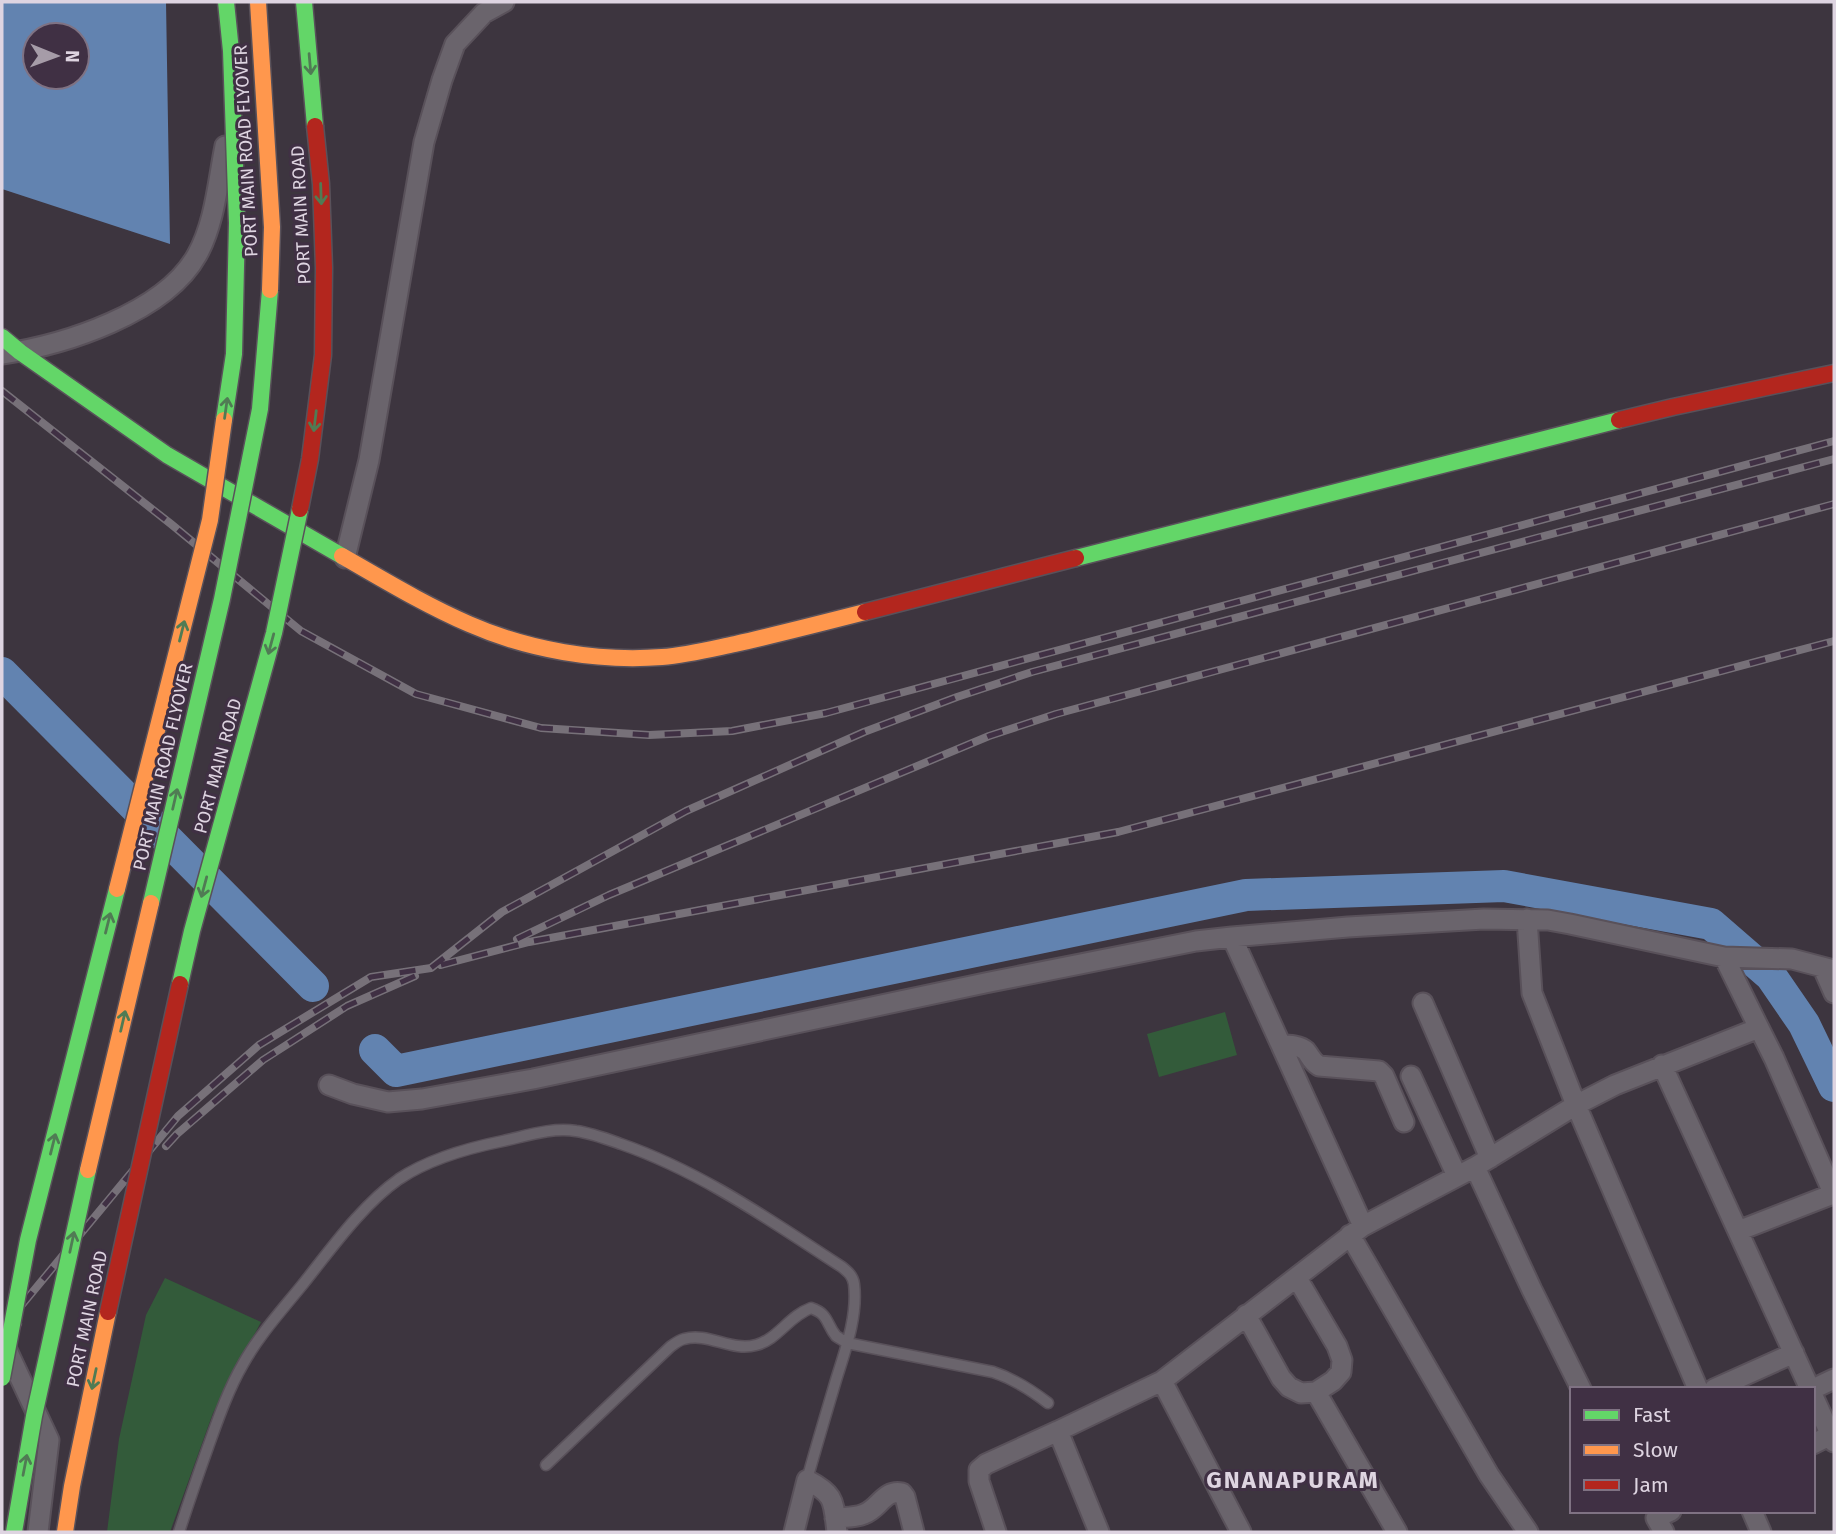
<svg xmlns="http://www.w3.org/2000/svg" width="1836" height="1534" font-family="'Fira Sans',sans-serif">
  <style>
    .green { fill: #335b3a }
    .water { fill: #6283b0; fill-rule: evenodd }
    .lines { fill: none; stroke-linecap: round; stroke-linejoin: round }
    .river { stroke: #6283b0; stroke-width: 32 }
    .lane-casing { stroke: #59515a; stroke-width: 13 }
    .street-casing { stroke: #59515a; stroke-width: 23 }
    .fast-casing { stroke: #59515a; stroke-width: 19 }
    .slow-casing { stroke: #59515a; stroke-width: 19 }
    .jam-casing { stroke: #59515a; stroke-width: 19 }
    .lane { stroke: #6a646c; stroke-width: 10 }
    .street { stroke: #6a646c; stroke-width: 19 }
    .fast { stroke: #63d668; stroke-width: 16 }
    .slow { stroke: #ff974d; stroke-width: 16 }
    .jam { stroke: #b3261e; stroke-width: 16 }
    .rail-casing { stroke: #777179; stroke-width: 8 }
    .rail { stroke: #403044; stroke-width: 5; stroke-dasharray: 16; stroke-linecap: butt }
    .fast-bridge-casing { stroke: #59515a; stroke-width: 19; stroke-linecap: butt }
    .slow-bridge-casing { stroke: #59515a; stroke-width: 19; stroke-linecap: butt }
    .jam-bridge-casing { stroke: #59515a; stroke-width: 19; stroke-linecap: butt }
    .fast-bridge { stroke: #63d668; stroke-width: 16 }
    .slow-bridge { stroke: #ff974d; stroke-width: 16 }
    .jam-bridge { stroke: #b3261e; stroke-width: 16 }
    .oneway { stroke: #507b54 }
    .labels { text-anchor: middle; stroke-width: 6; stroke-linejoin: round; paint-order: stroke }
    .street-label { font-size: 18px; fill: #ded4e1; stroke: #403044 }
    .district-label { font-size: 24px; font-weight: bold; letter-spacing: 2px; fill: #ded4e1; stroke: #403044 }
  </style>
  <rect width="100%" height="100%" fill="#3d353f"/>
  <!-- green -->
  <path class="green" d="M1225,1012L1237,1055L1159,1077L1147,1034Z
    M165,1278L261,1322L213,1413L170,1532H107L119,1439L146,1315Z"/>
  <!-- water -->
  <path class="water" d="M2,2H166L170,244L2,189ZM35,35H77V77H35Z"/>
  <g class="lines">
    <!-- river -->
    <path class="river" d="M2,673L313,986
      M375,1050L396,1071L1246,895L1504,886L1711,924L1771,976L1804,1024L1834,1086"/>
    <!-- lane casing -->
    <g class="lane-casing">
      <path id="lane" d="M546,1465L670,1347C674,1344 679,1340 684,1339C708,1332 732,1352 756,1345C777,1340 789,1316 811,1308C829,1314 826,1324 836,1336C839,1338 844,1341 847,1343L993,1372C1014,1379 1030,1389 1048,1403
        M179,1532C188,1504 198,1475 208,1447C218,1419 228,1390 243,1364C259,1335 282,1310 303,1284C331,1249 362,1205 399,1179C429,1159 468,1148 503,1141C526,1136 552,1127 576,1131C591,1133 607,1139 621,1144C702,1172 771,1221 842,1267C848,1272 853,1276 854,1284C858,1316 845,1351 836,1380C826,1414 816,1447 807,1480"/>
    </g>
    <!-- street casing -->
    <g class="street-casing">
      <path id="street" d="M2,354C64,345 165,313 197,255C215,223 218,181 225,146
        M345,558L369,460L424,142L442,80L455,44L484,13L504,2
        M1527,919L1532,993L1576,1105L1698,1389
        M1232,937L1363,1226
        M1823,968L1834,993
        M1423,1003L1490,1158
        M1759,1028L1774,1058L1834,1195
        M1281,1045C1289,1045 1300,1045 1306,1051C1311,1057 1311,1061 1319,1066L1379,1071L1384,1076L1404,1122
        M1662,1065L1810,1389
        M1411,1076L1457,1176
        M329,1085L353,1094L388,1102L422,1099L533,1079L985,983L1196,941L1232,937L1348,927L1484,919L1548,920L1570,924L1724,957
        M1475,1167L1532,1290L1581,1389
        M1738,1231L1833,1194
        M1350,1235L1489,1475L1528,1532
        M1246,1315L1281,1378L1289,1387L1301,1393L1316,1392L1333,1381L1341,1372L1342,1360L1337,1346L1297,1278
        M7,1350L49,1440L38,1532
        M1714,1389L1794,1353
        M1813,1389L1834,1379
        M1316,1392L1397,1532
        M1813,1396L1834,1442
        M1813,1444L1831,1435
        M1752,1511L1761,1532
        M835,1518C845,1517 855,1518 864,1514C879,1509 884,1489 902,1493L905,1497L914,1532
        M794,1532L807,1480C836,1495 833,1501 837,1532
        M996,1532L979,1481V1470L986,1464L1058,1431
        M1099,1532L1058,1431L1162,1381
        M1241,1532L1162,1381L1363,1226L1475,1167L1576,1105L1615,1085L1759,1028L1724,957L1792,959L1834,970
        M1664,1532L1656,1518L1671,1511"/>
    </g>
    <!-- fast casing -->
    <g class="fast-casing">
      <path id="fast" d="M304,2L315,126
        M2,337L20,352L167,455L342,556
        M1076,558L1619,420"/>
    </g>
    <!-- slow casing -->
    <g class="slow-casing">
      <path id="slow" d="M342,556C384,580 425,605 469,624C528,650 598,662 662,657C687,655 711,649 735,644C779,634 822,623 865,612
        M65,1532L72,1486L108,1312"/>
    </g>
    <!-- jam casing -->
    <g class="jam-casing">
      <path id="jam" d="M1619,420L1673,407L1834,373
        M865,612L1076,558"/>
    </g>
    <!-- lane -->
    <use href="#lane" class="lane"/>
    <!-- street -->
    <use href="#street" class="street"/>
    <!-- fast -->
    <use href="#fast" class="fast"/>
    <!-- slow -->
    <use href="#slow" class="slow"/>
    <!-- jam -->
    <use href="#jam" class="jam"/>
    <!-- rail casing -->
    <g class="rail-casing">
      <path id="rail" d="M2,391L171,524L301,631L416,694L541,728L649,735L732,731L826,713L1834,441
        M517,939L609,895L989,736L1056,714L1834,504
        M441,965L529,942L1118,832L1834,641
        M166,1146L177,1134L263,1060L347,1006L415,976
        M2,1329L178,1116L259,1045L371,977L431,968L502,912L686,811L864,732L957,697L1032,672L1834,459
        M2,1344L18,1324"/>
    </g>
    <!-- rail -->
    <use href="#rail" class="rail"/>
    <!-- fast-bridge casing -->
    <g class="fast-bridge-casing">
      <path id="fast-bridge" d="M224,420L234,354L237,223L231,51L226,2
        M151,903L222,599L260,409L270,290
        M180,984L192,931L274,633L300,509
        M2,1378L28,1240L117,889
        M14,1532L34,1416L88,1170"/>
    </g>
    <!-- slow-bridge casing -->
    <g class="slow-bridge-casing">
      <path id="slow-bridge" d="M258,2L272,227L270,290
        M117,889L210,520L224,420
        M88,1170L151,903"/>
    </g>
    <!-- jam-bridge casing -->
    <g class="jam-bridge-casing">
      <path id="jam-bridge" d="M300,509L310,459L323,355L324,268L321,184L315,126
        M108,1312L180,984"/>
    </g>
    <!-- fast-bridge -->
    <use href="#fast-bridge" class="fast-bridge"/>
    <!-- slow-bridge -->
    <use href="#slow-bridge" class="slow-bridge"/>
    <!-- jam-bridge -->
    <use href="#jam-bridge" class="jam-bridge"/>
  </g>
  <!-- one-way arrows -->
  <defs><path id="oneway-shaft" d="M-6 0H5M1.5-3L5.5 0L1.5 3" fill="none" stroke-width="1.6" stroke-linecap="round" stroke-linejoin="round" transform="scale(1.75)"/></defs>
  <g class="oneway">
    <use href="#oneway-shaft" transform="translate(310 64) rotate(85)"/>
    <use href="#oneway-shaft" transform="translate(321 194) rotate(88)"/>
    <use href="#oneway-shaft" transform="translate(226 408) rotate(-82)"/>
    <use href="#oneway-shaft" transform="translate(315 421) rotate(97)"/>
    <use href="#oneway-shaft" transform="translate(182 631) rotate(-76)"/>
    <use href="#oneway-shaft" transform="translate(271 644) rotate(105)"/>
    <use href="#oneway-shaft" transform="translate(175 799) rotate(-77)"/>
    <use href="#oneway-shaft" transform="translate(204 887) rotate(105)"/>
    <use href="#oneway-shaft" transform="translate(108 923) rotate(-76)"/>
    <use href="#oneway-shaft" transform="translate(123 1021) rotate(-77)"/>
    <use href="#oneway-shaft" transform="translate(53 1144) rotate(-76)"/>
    <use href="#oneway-shaft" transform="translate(72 1242) rotate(-78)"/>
    <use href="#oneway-shaft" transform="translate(94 1379) rotate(102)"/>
    <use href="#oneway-shaft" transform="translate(25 1465) rotate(-79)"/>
  </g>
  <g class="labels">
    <!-- street labels -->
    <g class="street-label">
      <text transform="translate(246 151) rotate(-93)" y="6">PORT MAIN ROAD FLYOVER</text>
      <text transform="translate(301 215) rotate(-93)" y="6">PORT MAIN ROAD</text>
      <text transform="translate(218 766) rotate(-75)" y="6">PORT MAIN ROAD</text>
      <text transform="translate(163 767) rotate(-77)" y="6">PORT MAIN ROAD FLYOVER</text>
      <text transform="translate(87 1319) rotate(-78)" y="6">PORT MAIN ROAD</text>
    </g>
    <!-- district labels -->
    <g class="district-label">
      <text x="1293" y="1488">GNANAPURAM</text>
    </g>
  </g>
  <!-- border -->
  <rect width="1836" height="1534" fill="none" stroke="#ded4e1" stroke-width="7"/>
  <!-- legend -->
  <rect x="1570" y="1387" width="245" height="126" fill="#403044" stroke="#7f7283" stroke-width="2"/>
  <rect x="1584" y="1410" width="35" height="10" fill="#63d668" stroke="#7f7283" stroke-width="2"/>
  <text x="1633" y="1422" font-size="21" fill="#ded4e1">Fast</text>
  <rect x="1584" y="1445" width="35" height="10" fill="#ff974d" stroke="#7f7283" stroke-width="2"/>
  <text x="1633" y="1457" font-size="21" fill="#ded4e1">Slow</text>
  <rect x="1584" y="1480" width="35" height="10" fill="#b3261e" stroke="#7f7283" stroke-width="2"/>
  <text x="1633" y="1492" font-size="21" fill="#ded4e1">Jam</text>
  <!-- north arrow -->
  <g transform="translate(56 56) rotate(91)"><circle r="33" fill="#403044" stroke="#7f7283" stroke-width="2"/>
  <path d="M0-5L12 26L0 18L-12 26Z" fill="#a69ca8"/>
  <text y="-10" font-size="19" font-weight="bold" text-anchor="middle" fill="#ded4e1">N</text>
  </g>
</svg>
